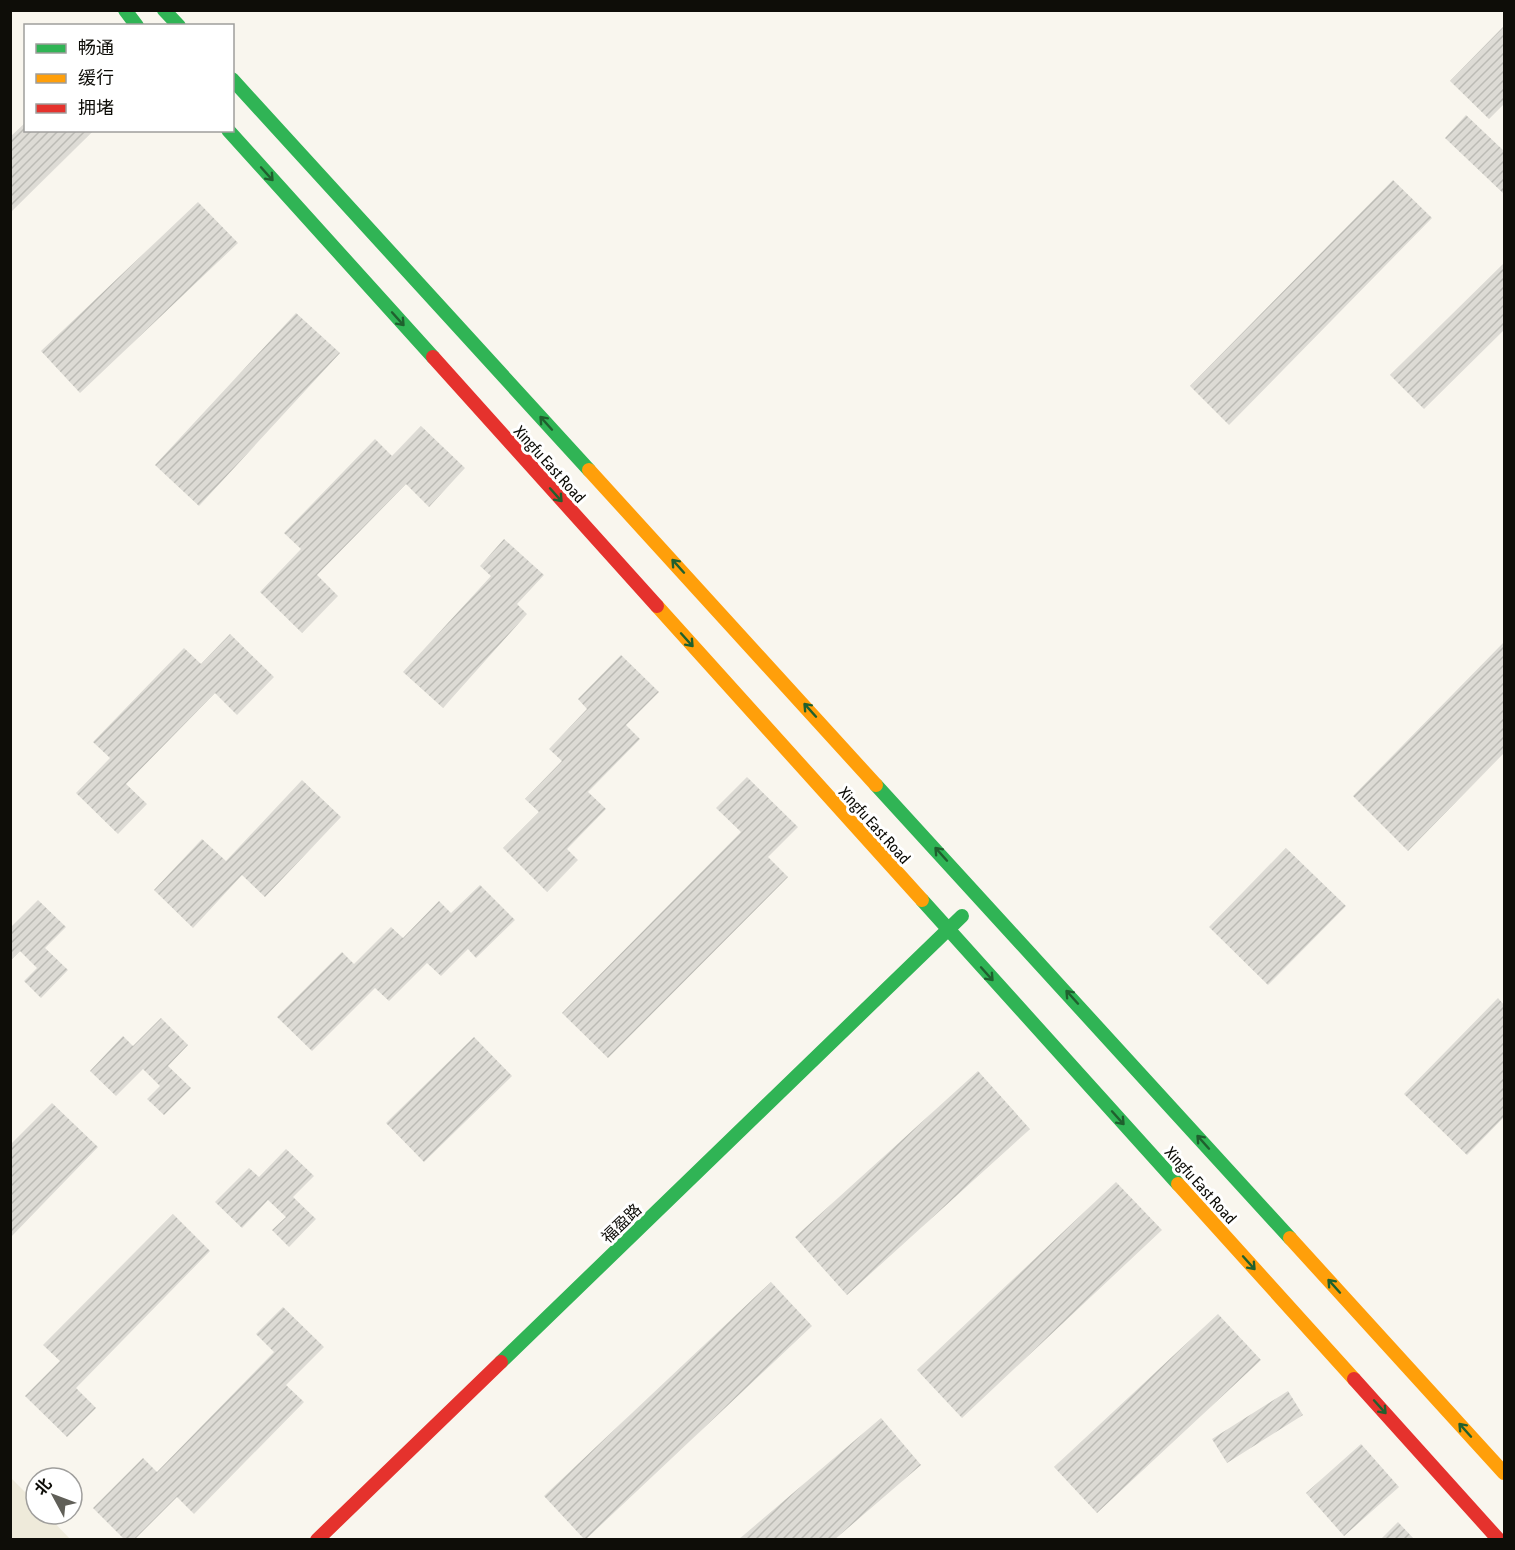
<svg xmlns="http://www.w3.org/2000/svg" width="1515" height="1550" font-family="'Asap Condensed','Noto Sans SC',sans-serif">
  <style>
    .built { fill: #eeeada }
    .building { fill: url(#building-hatch) }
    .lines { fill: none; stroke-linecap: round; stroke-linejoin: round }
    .fast { stroke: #30b455; stroke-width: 14 }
    .slow { stroke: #ff9f0a; stroke-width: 14 }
    .jam { stroke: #e5322d; stroke-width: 14 }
    .oneway { stroke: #1f602e }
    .labels { text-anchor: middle; stroke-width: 6; stroke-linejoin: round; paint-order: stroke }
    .street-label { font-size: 16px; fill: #0e0d08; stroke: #fff }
  </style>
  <defs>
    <pattern id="building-hatch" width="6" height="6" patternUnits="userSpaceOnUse" patternTransform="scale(1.5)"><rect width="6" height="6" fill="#dddbd5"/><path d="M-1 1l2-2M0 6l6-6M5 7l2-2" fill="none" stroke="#bcbbb5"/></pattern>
  </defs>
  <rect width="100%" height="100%" fill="#f9f6ee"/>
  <!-- built -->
  <path class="built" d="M10,1477L36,1503V1514H46L70,1539H11Z"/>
  <!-- building -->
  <path class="building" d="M1504,26V104L1489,119L1450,81Z
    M1466,115L1504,151V194L1445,138Z
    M26,122V130H94L10,213V137Z
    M1393,180L1432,218L1229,425L1190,386Z
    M198,202L238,243L80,393L41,351Z
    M1504,263V330L1424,409L1390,375Z
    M296,313L340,353L199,506L155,465Z
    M421,426L465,468L429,507L406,484L317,575L338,596L302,633L260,592L301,549L284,533L375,439L392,456Z
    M504,539L544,575L517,604L527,614L443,708L403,672L491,576L480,566Z
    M230,634L274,677L237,715L215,693L126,784L147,804L118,834L76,793L110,758L93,742L184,648L201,664Z
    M1504,642V753L1408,851L1353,796Z
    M621,655L659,692L626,725L640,739L588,792L606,809L567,849L578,860L547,892L503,848L539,812L525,799L562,761L549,749L587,709L578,699Z
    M747,777L798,827L768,857L788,877L608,1058L562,1013L741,832L716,808Z
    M302,780L341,817L265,897L242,875L193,928L154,890L202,839L226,861Z
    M1286,848L1346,906L1268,985L1209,927Z
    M480,885L515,920L476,958L468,949L441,976L427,963L389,1001L375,988L312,1051L277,1017L342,952L354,964L391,927L403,938L439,901L451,913Z
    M38,900L66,927L45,948L68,970L41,998L24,981L37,968L20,951L10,961V928Z
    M1498,998L1504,1005V1117L1467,1155L1404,1094Z
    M161,1018L188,1045L168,1066L191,1088L164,1115L147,1099L160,1086L143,1069L116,1096L90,1071L123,1036L133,1046Z
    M474,1037L512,1076L424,1162L386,1123Z
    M978,1071L1030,1129L847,1295L795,1237Z
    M52,1103L98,1147L10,1238V1145Z
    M286,1149L314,1176L293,1197L316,1219L289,1247L272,1230L286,1217L268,1200L242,1228L215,1202L249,1168L259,1177Z
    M1116,1182L1162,1230L962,1418L917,1370Z
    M173,1214L210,1251L76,1388L96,1408L67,1437L25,1396L60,1361L43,1345Z
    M771,1282L812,1326L585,1540L544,1496Z
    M283,1307L324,1347L286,1385L304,1402L194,1514L177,1497L134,1540H125L93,1508L143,1458L157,1472L274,1352L256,1334Z
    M1218,1314L1261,1360L1097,1513L1054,1467Z
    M1288,1391L1303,1415L1227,1463L1212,1439Z
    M881,1418L921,1465L834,1540H738Z
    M1361,1444L1399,1487L1344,1536L1306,1493Z
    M1398,1522L1415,1540H1380Z"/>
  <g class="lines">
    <!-- fast -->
    <path class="fast" d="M125,10L137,26
      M164,10L179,26
      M232,79L589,470
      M228,130L433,357
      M876,785L1290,1238
      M922,900L1178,1184
      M501,1362L962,916"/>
    <!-- slow -->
    <path class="slow" d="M589,470L876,785
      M657,606L922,900
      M1178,1184L1354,1379
      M1290,1238L1504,1473"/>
    <!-- jam -->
    <path class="jam" d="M433,357L657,606
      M1354,1379L1499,1540
      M317,1540L501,1362"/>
  </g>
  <!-- one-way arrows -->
  <defs><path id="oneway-shaft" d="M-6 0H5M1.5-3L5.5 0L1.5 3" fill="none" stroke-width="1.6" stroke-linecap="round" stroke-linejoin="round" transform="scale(1.5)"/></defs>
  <g class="oneway">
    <use href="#oneway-shaft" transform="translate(267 174) rotate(48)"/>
    <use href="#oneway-shaft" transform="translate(398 319) rotate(48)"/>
    <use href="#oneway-shaft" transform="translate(546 423) rotate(-132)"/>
    <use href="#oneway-shaft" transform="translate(556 495) rotate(48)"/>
    <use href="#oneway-shaft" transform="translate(678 566) rotate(-132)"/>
    <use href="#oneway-shaft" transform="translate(687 640) rotate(48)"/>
    <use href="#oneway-shaft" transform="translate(810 710) rotate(-132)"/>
    <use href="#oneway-shaft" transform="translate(941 854) rotate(-132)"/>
    <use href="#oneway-shaft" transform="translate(987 974) rotate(48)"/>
    <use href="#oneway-shaft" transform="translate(1072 997) rotate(-132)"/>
    <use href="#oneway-shaft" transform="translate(1118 1118) rotate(48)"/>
    <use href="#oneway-shaft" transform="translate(1203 1142) rotate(-132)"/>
    <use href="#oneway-shaft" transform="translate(1249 1263) rotate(48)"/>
    <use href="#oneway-shaft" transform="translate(1334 1286) rotate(-132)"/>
    <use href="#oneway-shaft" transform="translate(1380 1407) rotate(48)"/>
    <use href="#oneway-shaft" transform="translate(1465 1430) rotate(-132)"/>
  </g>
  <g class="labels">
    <!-- street labels -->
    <g class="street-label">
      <text transform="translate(550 464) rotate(48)" y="6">Xingfu East Road</text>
      <text transform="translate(875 825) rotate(48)" y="6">Xingfu East Road</text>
      <text transform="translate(1201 1185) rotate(48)" y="6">Xingfu East Road</text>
      <text transform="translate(621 1223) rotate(-44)" y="6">福盈路</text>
    </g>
  </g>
  <!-- border -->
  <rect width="1515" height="1550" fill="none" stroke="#0e0d08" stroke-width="24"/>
  <!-- legend -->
  <rect x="24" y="24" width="210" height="108" fill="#ffffff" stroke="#9f9e9c" stroke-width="1.5"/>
  <rect x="36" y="44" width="30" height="9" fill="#30b455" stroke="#9f9e9c" stroke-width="1.5"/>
  <text x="78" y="54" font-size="18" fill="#0e0d08">畅通</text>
  <rect x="36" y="74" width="30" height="9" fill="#ff9f0a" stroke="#9f9e9c" stroke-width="1.5"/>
  <text x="78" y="84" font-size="18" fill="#0e0d08">缓行</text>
  <rect x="36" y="104" width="30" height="9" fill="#e5322d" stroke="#9f9e9c" stroke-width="1.5"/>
  <text x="78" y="114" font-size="18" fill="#0e0d08">拥堵</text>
  <!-- north arrow -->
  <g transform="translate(54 1496) rotate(311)"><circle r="28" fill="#ffffff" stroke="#9f9e9c" stroke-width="1.5"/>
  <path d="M0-4.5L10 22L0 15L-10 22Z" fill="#605f58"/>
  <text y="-9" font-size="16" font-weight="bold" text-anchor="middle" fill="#0e0d08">北</text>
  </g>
</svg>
